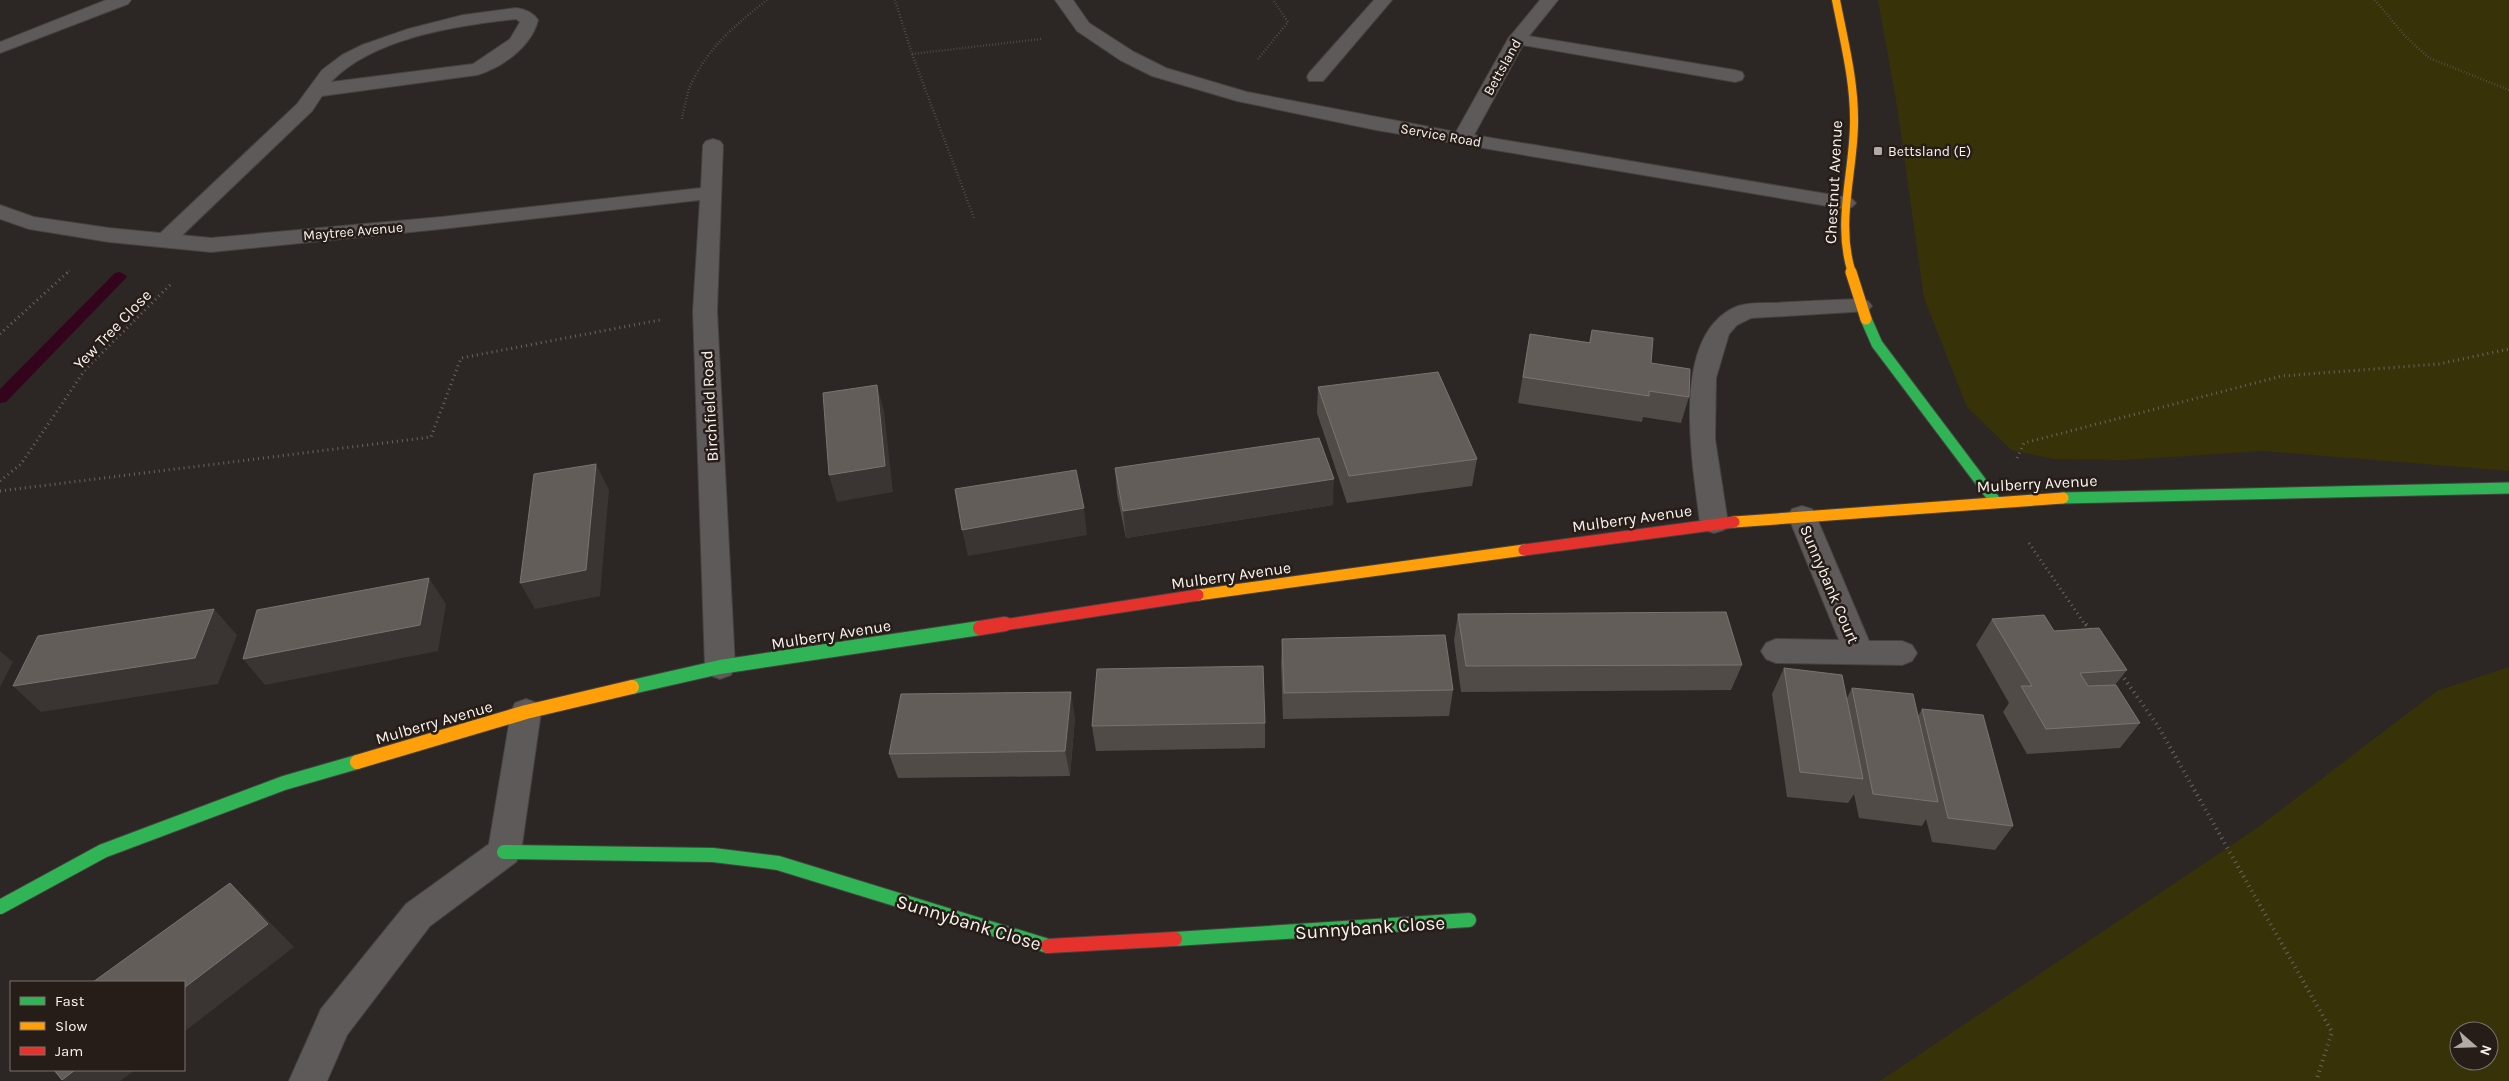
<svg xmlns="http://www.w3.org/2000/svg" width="2509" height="1081" font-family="Karla,sans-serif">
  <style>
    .green { fill: #383209; fill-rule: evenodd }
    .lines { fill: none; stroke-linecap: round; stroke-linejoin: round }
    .stream { fill: #33041c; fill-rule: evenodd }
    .lane-casing { stroke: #46423f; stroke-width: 2 }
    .street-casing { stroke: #46423f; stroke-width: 2 }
    .fast-far1-casing { stroke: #46423f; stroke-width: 13 }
    .fast-casing { stroke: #46423f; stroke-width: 16 }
    .slow-far2-casing { stroke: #46423f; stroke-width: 10 }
    .slow-far1-casing { stroke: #46423f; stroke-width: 13 }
    .slow-casing { stroke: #46423f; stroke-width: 16 }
    .jam-far1-casing { stroke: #46423f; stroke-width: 13 }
    .jam-casing { stroke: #46423f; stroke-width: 16 }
    .path-far2 { stroke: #696664; stroke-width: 2.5; stroke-dasharray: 0.5 2.5; stroke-linecap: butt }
    .path-far1 { stroke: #696664; stroke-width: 3; stroke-dasharray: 1 4; stroke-linecap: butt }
    .path { stroke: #696664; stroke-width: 4; stroke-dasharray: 1 4.5; stroke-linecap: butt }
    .lane { fill: #5e5a59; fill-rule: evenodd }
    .street { fill: #5e5a59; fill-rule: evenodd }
    .fast-far1 { stroke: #30b455; stroke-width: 11 }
    .fast { stroke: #30b455; stroke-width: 14 }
    .slow-far2 { stroke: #ff9f0a; stroke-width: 8 }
    .slow-far1 { stroke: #ff9f0a; stroke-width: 11 }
    .slow { stroke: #ff9f0a; stroke-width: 14 }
    .jam-far1 { stroke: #e5322d; stroke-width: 11 }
    .jam { stroke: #e5322d; stroke-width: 14 }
    .wall { fill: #514b48 }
    .shaded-wall { fill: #3a3532 }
    .building { fill: #635d5a; stroke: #7a7471 }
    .poi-dot { fill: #b1aba7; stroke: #261d18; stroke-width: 2 }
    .labels { text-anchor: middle; stroke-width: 5; stroke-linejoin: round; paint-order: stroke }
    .far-street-label { font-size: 14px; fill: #f9f2ee; stroke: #261d18 }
    .far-poi-label { font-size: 14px; fill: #f9f2ee; stroke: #261d18; text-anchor: start }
    .street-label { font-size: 16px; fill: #f9f2ee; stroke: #261d18 }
    .near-street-label { font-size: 19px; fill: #f9f2ee; stroke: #261d18 }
  </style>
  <rect width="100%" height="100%" fill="#2c2724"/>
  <!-- green -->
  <path class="green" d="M1878,0H2509V471L2264,451L2123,460L2054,459L2011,450L1967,407L1924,298L1897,106Z
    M2509,667V1081H1880L2257,828L2437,691ZM2459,1031H2489V1061H2459Z"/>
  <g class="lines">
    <!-- stream -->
    <path class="stream" d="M120,272L127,276L125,279L6,402L0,403V389L115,273Z"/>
    <!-- lane casing -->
    <g class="lane-casing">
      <path id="lane" d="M1374,0H1392L1323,81H1309L1307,77L1309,73Z
        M516,8C524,9 533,12 538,20C532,46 502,68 477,75L322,96L312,111L172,245L164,247L156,245L153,240L297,104L322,70L342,55L362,45L408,29L463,15ZM516,19L520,22L510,39L473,64L331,82C372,38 458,25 516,19Z
        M1517,34L1735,70L1742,72L1744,76L1742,80L1735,82L1511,43L1508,39L1511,35Z
        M1860,299L1868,301L1872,306L1868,311L1751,318L1737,325L1729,334L1716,378L1715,439L1728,523L1724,530L1714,533L1704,530L1700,523C1693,465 1668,333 1738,306C1750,302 1764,303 1776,303C1804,301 1832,300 1860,299Z"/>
    </g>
    <!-- street casing -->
    <g class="street-casing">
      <path id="street" d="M106,0H131L128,4L0,53V42Z
        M1055,0H1073L1089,23L1134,52L1166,68L1247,92L1456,132L1508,39L1540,0H1558L1525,41L1474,135L1845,197L1852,199L1856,203L1852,207L1845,209L1376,130L1237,101L1152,76L1120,60L1077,31Z
        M713,139L720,141L723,145L717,311L735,667L731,675L720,679L709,675L705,667L693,311L700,200L441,229L211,252L109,242L29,229L0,219V205L34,217L109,228L211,238L441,217L701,188L703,145L706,141Z
        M1802,506L1812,509L1816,516L1869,641H1902L1912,645L1917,653L1912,661L1902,665L1776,663L1766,659L1761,651L1766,643L1776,639L1839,640L1788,516L1792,509Z
        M526,699L537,703L541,712L521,852L516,862L430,926L347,1035L327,1081H289L321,1009L406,904L489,844L511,712L515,703Z"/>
    </g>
    <!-- fast-far1 casing -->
    <g class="fast-far1-casing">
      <path id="fast-far1" d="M1866,319L1877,344L1996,502
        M2063,498L2509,488"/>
    </g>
    <!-- fast casing -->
    <g class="fast-casing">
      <path id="fast" d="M632,687L720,667L980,628
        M504,852L713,855L778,863L1048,946
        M0,907L103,851L284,783L357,762
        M1175,939L1469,920"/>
    </g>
    <!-- slow-far2 casing -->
    <g class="slow-far2-casing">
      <path id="slow-far2" d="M1836,0C1844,41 1855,83 1854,125C1853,175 1836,224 1852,273"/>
    </g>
    <!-- slow-far1 casing -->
    <g class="slow-far1-casing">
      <path id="slow-far1" d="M1851,272L1866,319
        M1734,522L2063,498
        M1198,595L1524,550"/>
    </g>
    <!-- slow casing -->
    <g class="slow-casing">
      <path id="slow" d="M357,762L526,712L632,687"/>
    </g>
    <!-- jam-far1 casing -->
    <g class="jam-far1-casing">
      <path id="jam-far1" d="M1524,550L1734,522
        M997,626L1198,595"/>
    </g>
    <!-- jam casing -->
    <g class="jam-casing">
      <path id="jam" d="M980,628L1005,624
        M1048,946L1175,939"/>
    </g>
    <!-- path-far2 -->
    <path class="path-far2" d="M895,0L912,54L974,218
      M2375,0L2405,36L2429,58L2509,90
      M912,54L1041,39
      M1258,59L1288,22L1273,0
      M682,119C684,109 686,99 689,89C704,51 736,24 767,0
      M67,273L70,270"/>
    <!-- path-far1 -->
    <path class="path-far1" d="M0,334L68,272
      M2017,458L2024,443L2282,376L2439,364L2509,349
      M0,481L21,464L85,370L172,283
      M0,491L431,437L461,358L660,320
      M2029,543L2086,626"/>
    <!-- path -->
    <path class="path" d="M2086,624L2091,632
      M2121,674L2158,726L2332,1032L2316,1081"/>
    <!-- lane -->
    <use href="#lane" class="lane"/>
    <!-- street -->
    <use href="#street" class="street"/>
    <!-- fast-far1 -->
    <use href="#fast-far1" class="fast-far1"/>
    <!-- fast -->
    <use href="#fast" class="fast"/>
    <!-- slow-far2 -->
    <use href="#slow-far2" class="slow-far2"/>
    <!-- slow-far1 -->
    <use href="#slow-far1" class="slow-far1"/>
    <!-- slow -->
    <use href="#slow" class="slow"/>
    <!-- jam-far1 -->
    <use href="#jam-far1" class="jam-far1"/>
    <!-- jam -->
    <use href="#jam" class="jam"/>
  </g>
  <!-- wall -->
  <path class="wall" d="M1592,330L1651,363L1689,397L1681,423L1643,417L1642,422L1518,403L1530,334L1589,342Z
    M1318,387L1477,459L1472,486L1347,503L1317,413Z
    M1115,468L1333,505L1126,538L1117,494Z
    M1458,614L1742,665L1731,690L1461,692L1454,640Z
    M1992,619L2054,631L2127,670L2115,685L2140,723L2120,748L2027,754L2003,712L2009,703L1976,645Z
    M1282,639L1453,690L1449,716L1283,719L1281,664Z
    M1784,668L1847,698L1852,688L1918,716L1922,709L2013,826L1995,850L1932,842L1926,819L1922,826L1859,818L1854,794L1848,803L1787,797L1772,694Z
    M1075,717L1070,776L898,778L889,754Z
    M1265,723V748L1096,751L1092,726Z"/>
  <!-- shaded-wall -->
  <path class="shaded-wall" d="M877,385L884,411L893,492L837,502L829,475Z
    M596,464L609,490L600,596L535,609L520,583Z
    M1334,479L1333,505L1126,538L1123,511Z
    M1084,508L1087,535L968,556L962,530Z
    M429,578L446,604L438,651L265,685L243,659Z
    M214,609L237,635L218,684L41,712L13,686Z
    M0,651L13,662L0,687Z
    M1071,692L1075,717L1070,776L1065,751Z
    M230,883L255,907L294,947L184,1032V988Z
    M75,1070H135L120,1081H64L62,1080Z"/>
  <!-- building -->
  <path class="building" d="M1592,330L1653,338L1651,363L1690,369L1689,397L1649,391V396L1523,377L1530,334L1590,343Z
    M1438,372L1477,459L1349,476L1318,387Z
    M877,385L885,466L829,475L823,393Z
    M1319,438L1334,479L1123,511L1115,468Z
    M596,464L586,570L520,583L534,474Z
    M1076,470L1084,508L962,530L955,489Z
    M429,578L420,625L243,659L257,610Z
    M214,609L195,658L13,686L38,636Z
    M1726,612L1742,665L1466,666L1458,614Z
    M2044,615L2054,631L2099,628L2127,670L2080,673L2088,686L2116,685L2140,723L2046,729L2021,686H2032L1992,619Z
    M1445,635L1453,690L1284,693L1282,639Z
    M1263,666L1265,723L1092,726L1097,669Z
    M1784,668L1842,675L1863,779L1800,772Z
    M1852,688L1913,694L1938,802L1873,794Z
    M1071,692L1065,751L889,754L901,694Z
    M1922,709L1983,715L2013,826L1948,818Z
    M230,883L268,924L184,988V982H93Z
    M54,1070H75L62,1080Z"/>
  <!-- markers -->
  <rect class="poi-dot" x="1873" y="146" width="10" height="10" rx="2.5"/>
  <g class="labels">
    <!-- far-street labels -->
    <g class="far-street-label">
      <text transform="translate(1502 67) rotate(-61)" y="5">Bettsland</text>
      <text transform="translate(1441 135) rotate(10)" y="5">Service Road</text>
      <text transform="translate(353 231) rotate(-5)" y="5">Maytree Avenue</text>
    </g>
    <!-- far-poi labels -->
    <g class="far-poi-label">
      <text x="1888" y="156">Bettsland (E)</text>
    </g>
    <!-- street labels -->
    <g class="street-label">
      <text transform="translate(1833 182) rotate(-87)" y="6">Chestnut Avenue</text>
      <text transform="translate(112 329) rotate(-46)" y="6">Yew Tree Close</text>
      <text transform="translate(709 406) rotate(-93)" y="6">Birchfield Road</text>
      <text transform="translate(2037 483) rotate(-3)" y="6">Mulberry Avenue</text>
      <text transform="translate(1632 518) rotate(-8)" y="6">Mulberry Avenue</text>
      <text transform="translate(1231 575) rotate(-8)" y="6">Mulberry Avenue</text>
      <text transform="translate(1830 584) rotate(67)" y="6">Sunnybank Court</text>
      <text transform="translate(831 634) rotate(-9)" y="6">Mulberry Avenue</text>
      <text transform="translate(434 722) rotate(-16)" y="6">Mulberry Avenue</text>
    </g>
    <!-- near-street labels -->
    <g class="near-street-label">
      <text transform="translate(969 922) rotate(17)" y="7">Sunnybank Close</text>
      <text transform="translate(1370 927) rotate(-4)" y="7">Sunnybank Close</text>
    </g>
  </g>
  <!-- legend -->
  <rect x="10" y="981" width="175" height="90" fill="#261d18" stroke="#7a726e"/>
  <rect x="20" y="997" width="25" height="8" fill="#30b455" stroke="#7a726e"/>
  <text x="55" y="1006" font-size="15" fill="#f9f2ee">Fast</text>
  <rect x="20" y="1022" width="25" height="8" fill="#ff9f0a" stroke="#7a726e"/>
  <text x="55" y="1031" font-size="15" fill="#f9f2ee">Slow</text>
  <rect x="20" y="1047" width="25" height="8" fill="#e5322d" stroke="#7a726e"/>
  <text x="55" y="1056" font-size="15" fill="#f9f2ee">Jam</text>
  <!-- north arrow -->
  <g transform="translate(2474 1046) rotate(110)"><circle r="24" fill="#261d18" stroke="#7a726e"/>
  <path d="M0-4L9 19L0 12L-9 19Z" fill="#b1aba7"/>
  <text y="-8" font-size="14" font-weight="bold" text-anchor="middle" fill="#f9f2ee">N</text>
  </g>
</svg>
